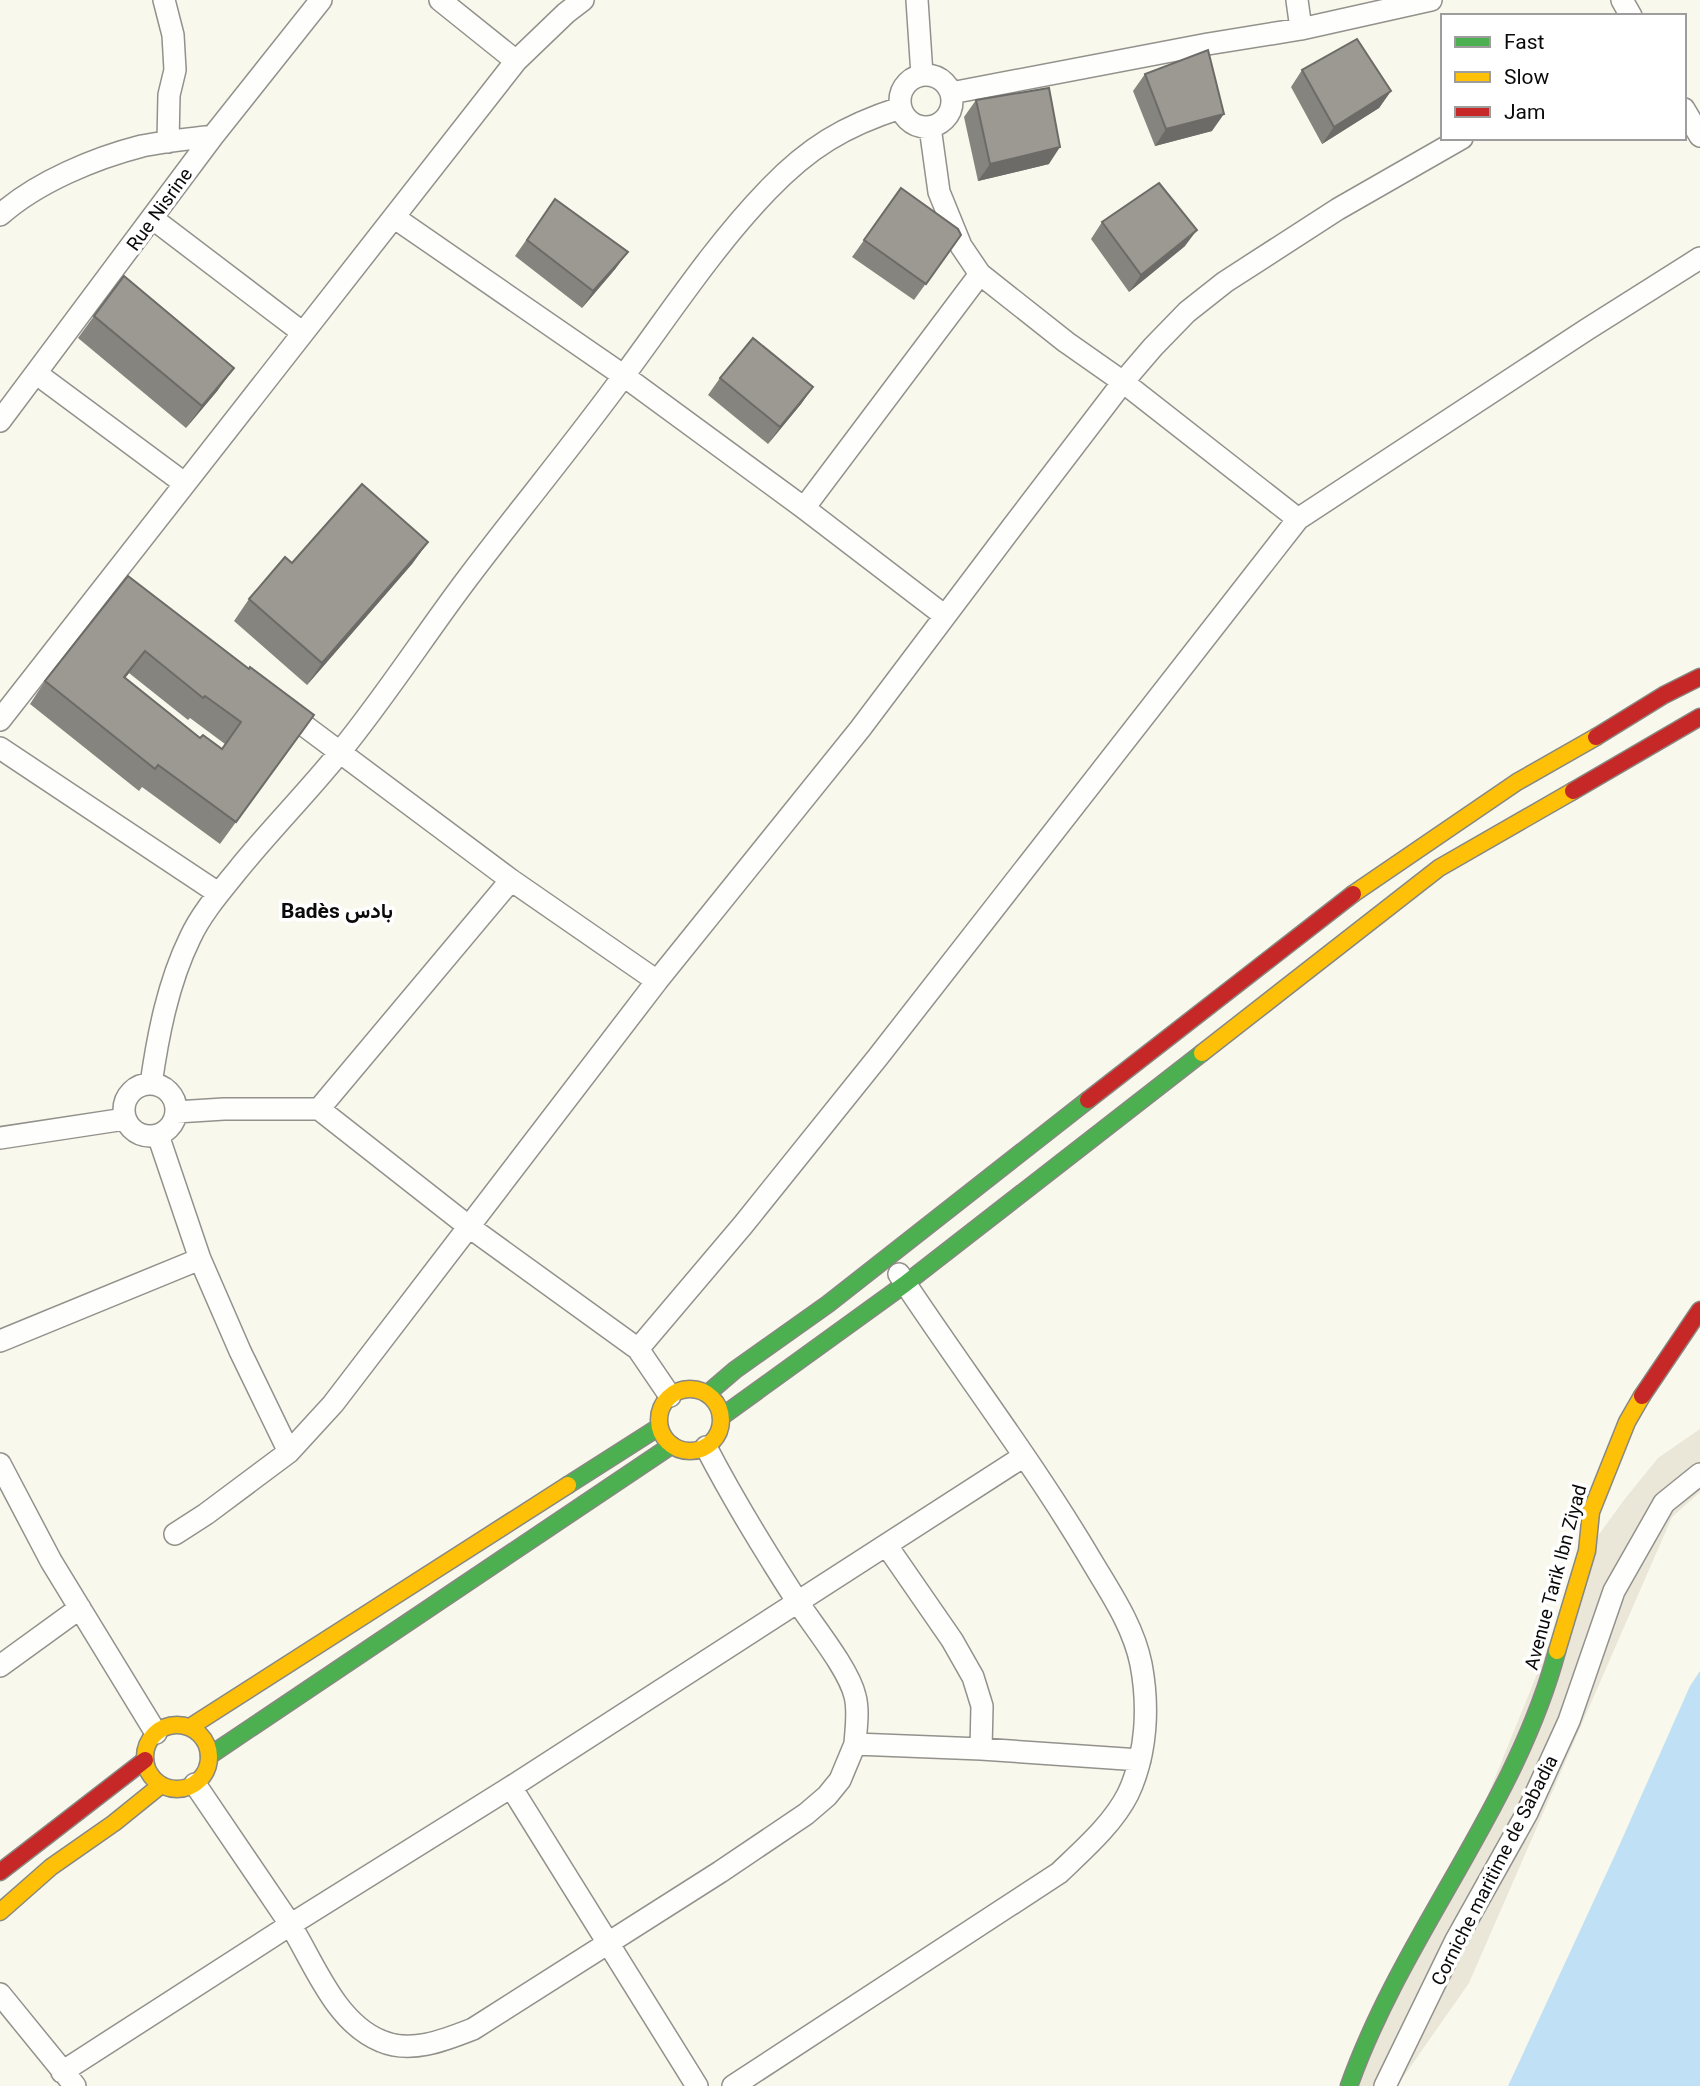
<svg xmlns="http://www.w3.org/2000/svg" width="1700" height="2086" font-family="Georgia,Vazirmatn,serif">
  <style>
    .plaza { fill: #eae7d8 }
    .water { fill: #c0e0f6 }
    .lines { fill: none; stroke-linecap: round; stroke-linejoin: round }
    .street-casing { stroke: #92918c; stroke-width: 24 }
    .fast-casing { stroke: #888883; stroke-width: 19 }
    .slow-casing { stroke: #888883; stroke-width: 19 }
    .jam-casing { stroke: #888883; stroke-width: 19 }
    .street { stroke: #fefefc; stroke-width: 21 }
    .fast { stroke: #4caf50; stroke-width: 16 }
    .slow { stroke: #ffc107; stroke-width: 16 }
    .jam { stroke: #c62828; stroke-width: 16 }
    .wall { fill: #86847e; fill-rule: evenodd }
    .shaded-wall { fill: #6d6b67 }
    .building { fill: #9c9993; stroke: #6d6b67; stroke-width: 2; fill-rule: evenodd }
    .labels { text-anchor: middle; stroke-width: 7; stroke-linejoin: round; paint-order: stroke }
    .street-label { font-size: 19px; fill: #0a0a0a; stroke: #fff }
    .neighbourhood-label { font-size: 21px; font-weight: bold; fill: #0a0a0a; stroke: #fff }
  </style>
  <rect width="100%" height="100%" fill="#f9f8ed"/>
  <!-- plaza -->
  <path class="plaza" d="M1700,1429V1492L1672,1517L1469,1983L1397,2086H1349L1453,1881L1587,1551L1624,1500L1658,1458Z"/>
  <!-- water -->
  <path class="water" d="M1700,1671V2086H1508L1615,1855L1690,1686Z"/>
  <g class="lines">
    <!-- street casing -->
    <g class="street-casing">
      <path id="street" d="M164,0L173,35L175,70L169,95L168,142
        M440,0L516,61
        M917,0L922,75
        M1297,0L1301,29
        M1622,0L1631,16
        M900 101a26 26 0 1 1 52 0a26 26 0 1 1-52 0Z
        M951,93L1208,44L1301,29L1431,0
        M1684,109L1700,136
        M930,127L939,192L961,246L980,274L1066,342L1123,382L1298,519
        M0,215C37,182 95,158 142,146C165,141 189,139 213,136
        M152,218L303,333
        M395,218L624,376L804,508L945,616
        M37,374L184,483
        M0,421L213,136L321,0
        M804,508L980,274
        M282,709L511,880L657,981
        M0,720L516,61L566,13L583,0
        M0,748L218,893
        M151,1084C158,1035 168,983 190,938C201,914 220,892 237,871C270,830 307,793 340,752C385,697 424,636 467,579C519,510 574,444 625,374C671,312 714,246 768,190C808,148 844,126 900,108
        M124 1110a26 26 0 1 1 52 0a26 26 0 1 1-52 0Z
        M319,1109L511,880
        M176,1112L224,1109H319L468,1226L638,1349L670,1396
        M158,1135L200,1259L240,1351L289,1452
        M0,1138L125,1119
        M0,1341L200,1259
        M638,1349L743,1225L878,1057L1298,519L1586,330L1700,258
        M706,1447C734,1501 766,1553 799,1604C815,1628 849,1670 855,1696C859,1711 856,1728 855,1744L981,1749L1140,1760
        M0,1464L51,1561L156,1733
        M175,1534L206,1514L289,1452L333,1404L657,981L860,729L1013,526L1123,382L1153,347L1187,312L1225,282L1338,209L1462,138
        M887,1546L952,1640L973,1677L982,1706L981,1749
        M0,1666L80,1608
        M195,1784C226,1829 257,1875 288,1921C313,1960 334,2022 381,2041C411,2054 445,2040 473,2029L720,1872L806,1814L827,1796L840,1780L855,1744
        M511,1787L697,2086
        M0,1994L75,2086
        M62,2072L290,1925L511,1787L1024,1456
        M733,2086L1059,1873C1083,1850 1113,1824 1128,1794C1147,1754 1149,1706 1141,1664C1133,1624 1108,1589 1088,1555C1030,1458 961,1368 899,1274
        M1385,2086L1456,1940L1527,1813L1569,1721L1614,1591L1664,1503L1700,1474"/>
    </g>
    <!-- fast casing -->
    <g class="fast-casing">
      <path id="fast" d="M707,1394L735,1370L828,1304L1088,1100
        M721,1417L905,1284L1202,1053
        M568,1485L659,1427
        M209,1756L672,1445
        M1349,2086C1403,1934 1515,1808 1557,1651"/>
    </g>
    <!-- slow casing -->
    <g class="slow-casing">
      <path id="slow" d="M1353,894L1517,782L1596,737
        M1202,1053L1439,868L1573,791
        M659 1420a31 31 0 1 1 62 0a31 31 0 1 1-62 0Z
        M1557,1651L1587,1551L1591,1512L1627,1422L1642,1396
        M145 1757a32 32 0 1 1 64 0a32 32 0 1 1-64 0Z
        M190,1727L568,1485
        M0,1912L51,1867L114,1823L161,1785"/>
    </g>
    <!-- jam casing -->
    <g class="jam-casing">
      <path id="jam" d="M1596,737L1664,695L1700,677
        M1573,791L1700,717
        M1088,1100L1353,894
        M1642,1396L1700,1310
        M0,1872L145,1760"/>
    </g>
    <!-- street -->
    <use href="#street" class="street"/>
    <!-- fast -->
    <use href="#fast" class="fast"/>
    <!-- slow -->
    <use href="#slow" class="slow"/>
    <!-- jam -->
    <use href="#jam" class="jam"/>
  </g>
  <!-- wall -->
  <path class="wall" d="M1302,70L1391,91L1379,108L1322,144L1291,87Z
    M1145,74L1212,131L1155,146L1133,91Z
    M976,100L1049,164L978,181L964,117Z
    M901,188L961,235L914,300L852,257Z
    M555,199L616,268L582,308L515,256Z
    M1102,222L1185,246L1129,292L1091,239Z
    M94,316L218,390L186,428L78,338Z
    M720,378L813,387L801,404L768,444L708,395Z
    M428,542L412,564L307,685L234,621L249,599L292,563Z
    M128,576L298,737L220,844L142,787L139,791L30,704L45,681ZM129,673L188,720L190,718L225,744L222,749L200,738L125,678Z"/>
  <!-- shaded-wall -->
  <path class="shaded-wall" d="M1391,91L1379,108L1322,144L1334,127Z
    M1224,114L1212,131L1155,146L1166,129Z
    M1060,147L1049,164L978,181L990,164Z
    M1197,230L1185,246L1129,292L1141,275Z
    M628,252L616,268L582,308L593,291Z
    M234,368L218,390L186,428L202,406Z
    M813,387L801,404L768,444L780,427Z
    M428,542L412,564L307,685L322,663Z
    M145,651L129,673L108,700L124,677Z"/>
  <!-- building -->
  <path class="building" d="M1357,39L1391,91L1334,127L1302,70Z
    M1208,50L1224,114L1166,129L1145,74Z
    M1049,88L1060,147L990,164L976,100Z
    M1159,183L1197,230L1141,275L1102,222Z
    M901,188L958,229L961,235L926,284L864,240Z
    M555,199L628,252L593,291L527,240Z
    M124,276L234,368L202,406L94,316Z
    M753,338L813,387L780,427L720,378Z
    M362,484L428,542L322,663L249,599L285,557L292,563Z
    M128,576L249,669L250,667L314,715L236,822L158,765L155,769L45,681ZM145,651L203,698L205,696L241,722L222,749L203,735L200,738L124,677Z"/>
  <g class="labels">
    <!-- street labels -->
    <g class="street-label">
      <text transform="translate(159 209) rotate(-54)" y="7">Rue Nisrine</text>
      <text transform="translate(1555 1577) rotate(-75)" y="7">Avenue Tarik Ibn Ziyad</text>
      <text transform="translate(1494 1870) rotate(-63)" y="7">Corniche maritime de Sabadia</text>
    </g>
    <!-- neighbourhood labels -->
    <g class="neighbourhood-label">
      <text x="337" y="918">Badès بادس</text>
    </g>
  </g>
  <!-- legend -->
  <rect x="1441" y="14" width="245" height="126" fill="#ffffff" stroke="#9d9d9d" stroke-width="2"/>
  <rect x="1455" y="37" width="35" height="10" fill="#4caf50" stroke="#9d9d9d" stroke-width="2"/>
  <text x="1504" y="49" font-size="21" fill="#0a0a0a">Fast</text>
  <rect x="1455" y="72" width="35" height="10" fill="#ffc107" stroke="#9d9d9d" stroke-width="2"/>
  <text x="1504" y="84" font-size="21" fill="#0a0a0a">Slow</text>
  <rect x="1455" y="107" width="35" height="10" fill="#c62828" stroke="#9d9d9d" stroke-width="2"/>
  <text x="1504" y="119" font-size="21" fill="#0a0a0a">Jam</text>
</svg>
